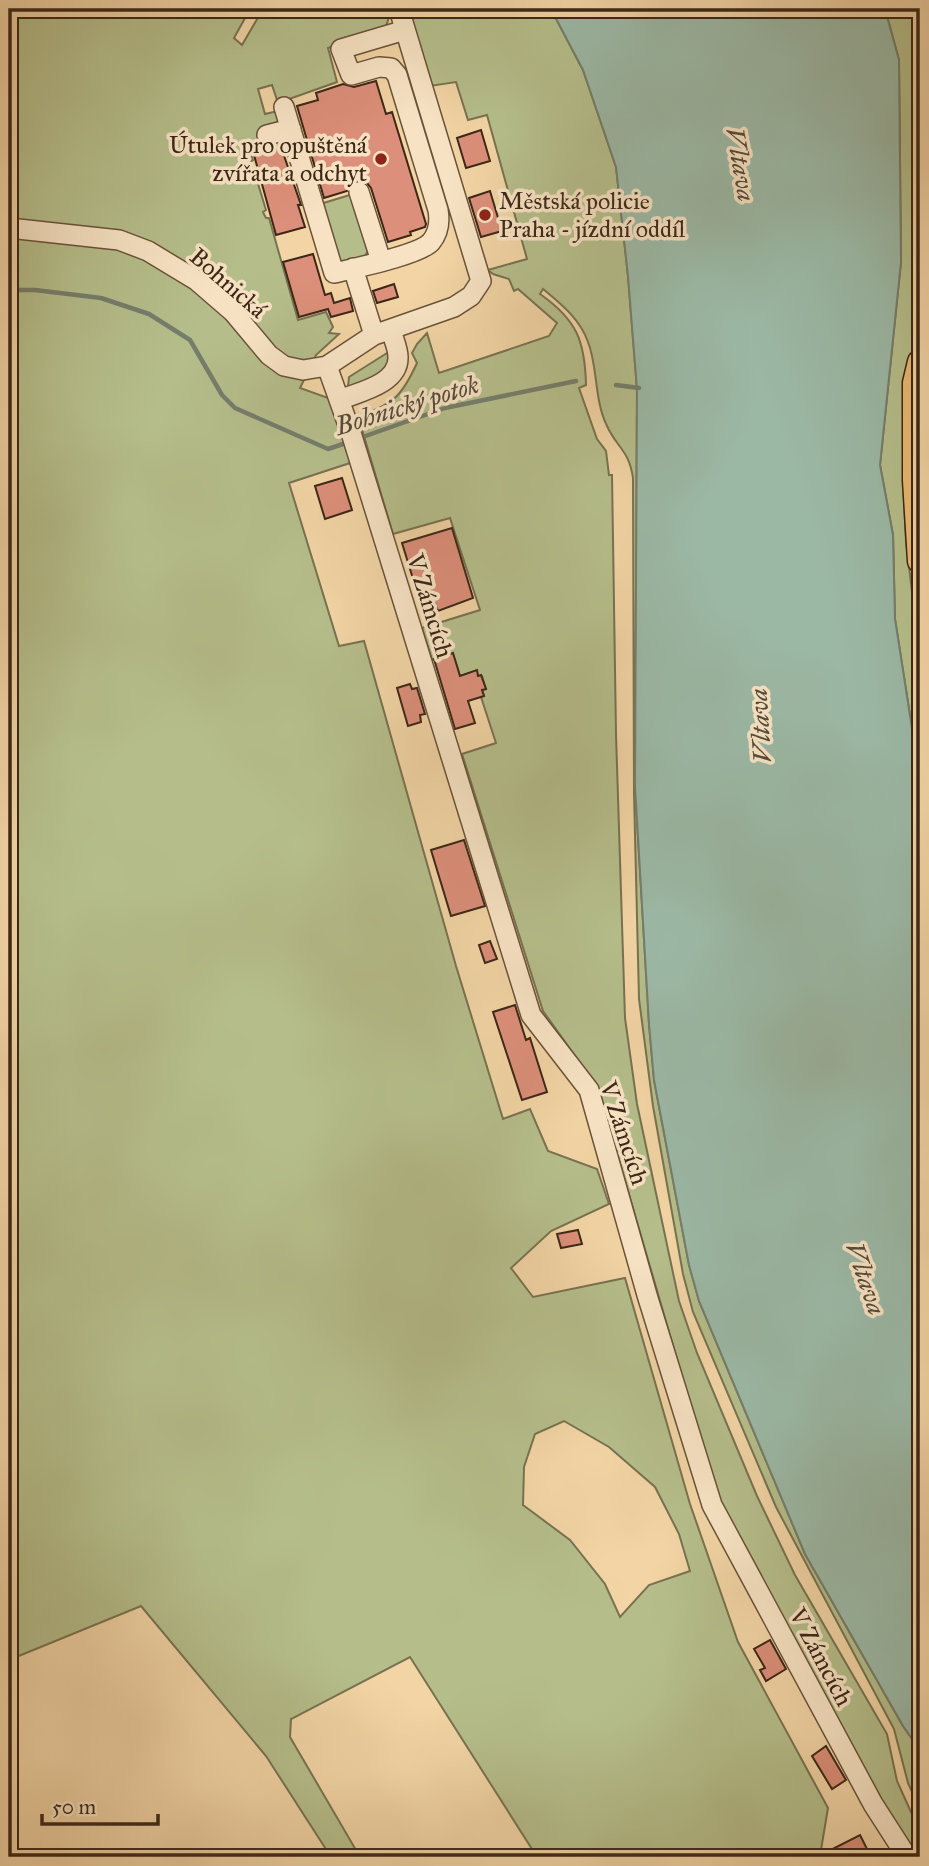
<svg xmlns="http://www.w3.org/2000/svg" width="929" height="1866" font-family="'IM FELL Great Primer',serif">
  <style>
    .green { fill: #b5be8b; stroke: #787251; stroke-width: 2; fill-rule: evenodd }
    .water { fill: #9bb8a5; stroke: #757e6c; stroke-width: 2 }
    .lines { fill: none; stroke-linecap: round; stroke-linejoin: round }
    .stream { stroke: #757e6c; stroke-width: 4.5 }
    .building { fill: #dc8f7a; stroke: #3c2717; stroke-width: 2 }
    .minor-casing { stroke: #6a523a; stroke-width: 22 }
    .major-casing { stroke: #3c2717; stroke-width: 27 }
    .minor { stroke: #f7e3c4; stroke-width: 19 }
    .major { stroke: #e9ba72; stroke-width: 24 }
    .poi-dot { fill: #8f2418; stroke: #f7e3c4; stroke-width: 2.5 }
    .labels { text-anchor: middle; stroke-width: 7; stroke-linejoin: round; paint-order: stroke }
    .poi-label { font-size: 24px; fill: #3c2717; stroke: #f7e3c4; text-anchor: end }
    .street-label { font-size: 24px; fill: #3c2717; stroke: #f7e3c4 }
    .water-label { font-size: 26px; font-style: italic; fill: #544b3a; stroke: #f7e3c4 }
  </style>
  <rect width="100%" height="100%" fill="#f2d4a5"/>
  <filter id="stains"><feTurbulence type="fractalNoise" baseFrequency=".00286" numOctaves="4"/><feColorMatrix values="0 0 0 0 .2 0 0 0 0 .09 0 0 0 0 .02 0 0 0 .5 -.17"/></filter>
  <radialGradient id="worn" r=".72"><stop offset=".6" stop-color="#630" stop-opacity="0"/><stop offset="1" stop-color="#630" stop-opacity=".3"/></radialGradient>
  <!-- green -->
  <path class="green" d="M9,9H250L234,38L242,45L263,9H352L358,14L363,9H387L389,17L385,30L328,48L337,82L278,103L272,85L258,89L265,114L278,111L280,119L274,125L287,142L251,154L253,160L246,165L250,175L255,174L266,210L263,212L266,218H269L298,320L326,312L333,327L329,333L339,334L316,355L300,388L331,399L353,462L289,483L339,646L364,641L456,966L503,1119L530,1109L548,1151L597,1169L609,1204L551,1231L511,1268L533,1297L625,1278L690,1504L738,1642L828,1808L821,1850L824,1857H537L410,1657L291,1719L290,1737L360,1857H331L266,1756L141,1606L9,1660ZM564,1421L609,1447L655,1487L679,1534L690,1571L649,1585L620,1617L605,1584L570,1540L523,1505L524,1467L535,1434Z
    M407,9H551L583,70L616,167L628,276L637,389L635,786L649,1024L654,1080L689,1265L699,1301L805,1554L903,1726L920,1750V1810L908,1783L894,1729L776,1507L693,1312L683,1274L653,1106L639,999L634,794L633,478C629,450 617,448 607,426C594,400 598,367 588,342C580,319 561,304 543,289L540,294C577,320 585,341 586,385L579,388L597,439L606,451L609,475H612L616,734L625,1018L637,1104L679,1301L697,1353L757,1496L795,1575L887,1734L897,1781L920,1832V1857H916L884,1805L718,1500L598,1088L543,1011L462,754L496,743L481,697L484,695L482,690L486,689L482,676H478L476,671L460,676L453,654L432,660L422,628L480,610L450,518L393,534L358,416C393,405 402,396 417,363L412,353L417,344L427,333L439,373L549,336L557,323L518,289L514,291L509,279L493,274L488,270L527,259L487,115L468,120L456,82L430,86Z
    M885,9H911L920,83V308L905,418L903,480L906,541L920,659V780L895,619L893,535L880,465L901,262L899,60Z
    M353,194L369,249L365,256L340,263L317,205Z
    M387,353L391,359L378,377L348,387L349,377Z"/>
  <!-- water -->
  <path class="water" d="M551,9H885L899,60L901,262L880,465L893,535L895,619L920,780V1750L903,1726L805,1554L699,1301L689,1265L654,1080L649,1024L635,786L637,389L628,276L616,167L583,70Z"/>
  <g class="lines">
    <!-- stream -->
    <path class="stream" d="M9,290H35L101,298L149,314L190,340L222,395L235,408L328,449L349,442
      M616,385L639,388
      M357,439L445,408L576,381"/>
  </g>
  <!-- building -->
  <path class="building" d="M376,81L386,114L392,112L426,224L425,227L410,232L411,235L388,242L371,188L367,183L355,181L350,184L347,191L324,198L297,106L318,100L316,93L343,84L354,87Z
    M481,130L490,161L466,168L457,138Z
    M281,147L301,205H298L305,227L276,235L254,155Z
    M490,191L502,231L481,237L469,198Z
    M313,254L325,295L331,293L334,303L350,298L353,311L331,317L328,309L299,317L283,262Z
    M394,284L398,297L377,303L373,291Z
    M342,478L352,510L325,519L315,486Z
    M452,528L473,598L438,611L435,603L422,608L402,543Z
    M453,653L460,676L477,670L478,676L481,675L486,689L482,690L484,696L468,701L475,723L455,729L434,659Z
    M410,684L412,689L417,688L425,714L420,715L421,722L408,726L397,688Z
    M464,840L485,906L451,916L431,850Z
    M490,941L497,959L485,963L479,945Z
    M515,1005L526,1040L530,1038L547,1092L522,1100L493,1012Z
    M578,1230L582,1244L561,1248L557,1234Z
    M770,1640L786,1669L766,1681L760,1670L765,1668L754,1649Z
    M826,1746L846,1780L832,1789L812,1756Z
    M860,1835L871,1857H817Z"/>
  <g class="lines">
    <!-- minor casing -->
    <g class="minor-casing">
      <path id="minor" d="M284,107L334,273C355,268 419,255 431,242C439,232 440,221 438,210L397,75L391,68L379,67L351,75L341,49L405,30
        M267,135L291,129
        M359,192L381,261
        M9,228L119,240L148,251L196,280L233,312L269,355L284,366L303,370L327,366L374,335L454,307L471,296L481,281L399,9
        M353,268L374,335
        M327,366L352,436L531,1015L589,1090L647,1295L712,1505L873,1804L907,1857
        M339,400C359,392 399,384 398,357C398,348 393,338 391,330"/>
    </g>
    <!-- major casing -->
    <g class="major-casing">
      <path id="major" d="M920,362L915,383V480L920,561"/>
    </g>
    <!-- minor -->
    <use href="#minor" class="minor"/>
    <!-- major -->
    <use href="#major" class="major"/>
  </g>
  <!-- markers -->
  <g class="poi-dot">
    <circle cx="381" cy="159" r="7"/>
    <circle cx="485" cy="215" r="7"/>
  </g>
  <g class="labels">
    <!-- poi labels -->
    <g class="poi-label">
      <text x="367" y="153">Útulek pro opuštěná<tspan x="367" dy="28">zvířata a odchyt</tspan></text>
      <text x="499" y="209" text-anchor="start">Městská policie<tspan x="499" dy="28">Praha - jízdní oddíl</tspan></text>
    </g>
    <!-- street labels -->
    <g class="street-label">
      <text transform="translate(228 283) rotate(41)" y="8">Bohnická</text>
      <text transform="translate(430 606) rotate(73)" y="8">V Zámcích</text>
      <text transform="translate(624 1133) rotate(72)" y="8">V Zámcích</text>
      <text transform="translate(821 1657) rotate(62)" y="8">V Zámcích</text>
    </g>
    <!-- water labels -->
    <g class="water-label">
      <text transform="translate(741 164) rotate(80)" y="9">Vltava</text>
      <text transform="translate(407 405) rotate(-17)" y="9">Bohnický potok</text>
      <text transform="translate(760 726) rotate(-94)" y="9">Vltava</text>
      <text transform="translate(866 1278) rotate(71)" y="9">Vltava</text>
    </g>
  </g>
  <!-- margin -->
  <rect width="929" height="1866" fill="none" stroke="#f2d4a5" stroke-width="35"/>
  <rect x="10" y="10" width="908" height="1845" fill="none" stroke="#3c2717" stroke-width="3.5"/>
  <rect x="18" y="18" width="894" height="1831" fill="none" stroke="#3c2717" stroke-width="2"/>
  <!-- scale -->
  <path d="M42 1814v10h116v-10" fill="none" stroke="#3c2717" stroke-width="3.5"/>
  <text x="52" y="1814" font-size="21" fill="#3c2717" stroke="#f7e3c4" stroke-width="5" paint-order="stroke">50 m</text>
  <rect width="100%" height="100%" filter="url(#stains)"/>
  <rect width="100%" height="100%" fill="url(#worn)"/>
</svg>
